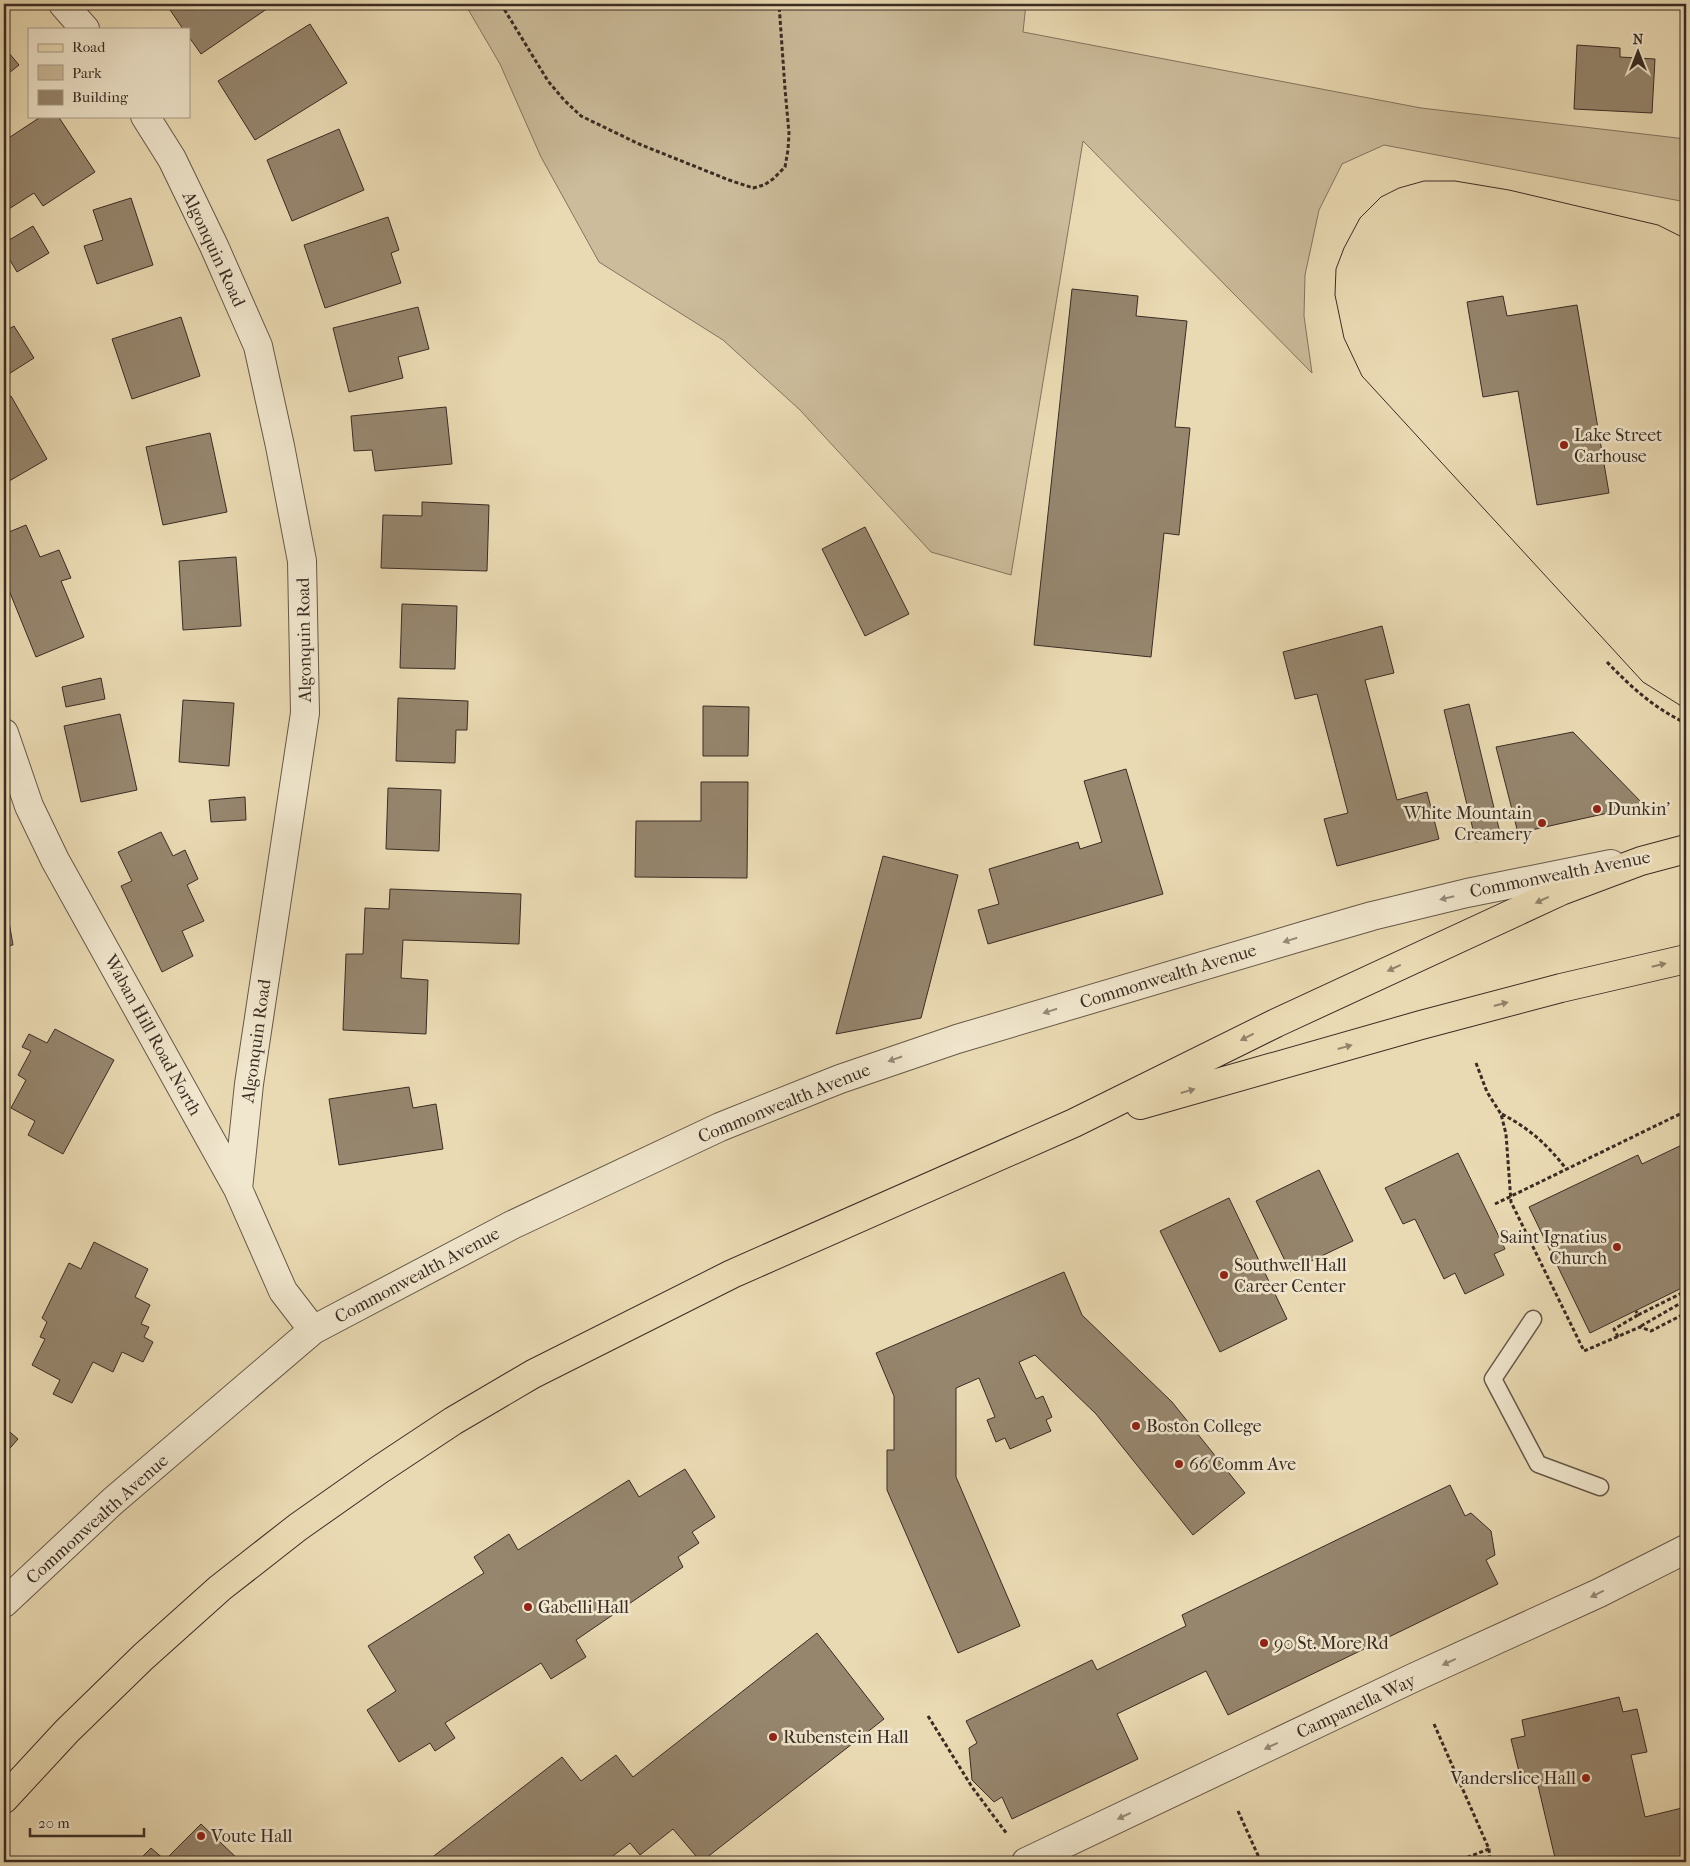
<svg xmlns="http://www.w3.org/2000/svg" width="1690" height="1866" viewBox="0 0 1690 1866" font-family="'IM FELL French Canon',serif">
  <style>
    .green { fill: #ccbc9b; stroke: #837460 }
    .building { fill: #96866e; stroke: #3a2c24 }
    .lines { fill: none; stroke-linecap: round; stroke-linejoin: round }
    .service-casing { stroke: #665848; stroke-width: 19 }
    .minor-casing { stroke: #665848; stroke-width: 30 }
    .primary-casing { stroke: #3a2c24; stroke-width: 30 }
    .path { stroke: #3a2c24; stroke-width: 3; stroke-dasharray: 4 2.5; stroke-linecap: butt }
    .service { stroke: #f1e7ce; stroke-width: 16 }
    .minor { stroke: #f1e7ce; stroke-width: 28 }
    .primary { stroke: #eadab3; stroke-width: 28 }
    .tram { stroke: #3a2c24; stroke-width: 1 }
    .oneway { fill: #968a79 }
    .oneway2 { fill: #92836c }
    .poi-dot { fill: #8f2418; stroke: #f1e7ce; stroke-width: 2 }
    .labels { text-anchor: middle; stroke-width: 5; stroke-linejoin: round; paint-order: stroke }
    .street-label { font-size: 18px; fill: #3a2c24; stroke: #f1e7ce }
    .poi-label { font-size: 18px; fill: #3a2c24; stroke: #f1e7ce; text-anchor: start }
  </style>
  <rect width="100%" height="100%" fill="#eadab3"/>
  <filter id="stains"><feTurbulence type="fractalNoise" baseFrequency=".004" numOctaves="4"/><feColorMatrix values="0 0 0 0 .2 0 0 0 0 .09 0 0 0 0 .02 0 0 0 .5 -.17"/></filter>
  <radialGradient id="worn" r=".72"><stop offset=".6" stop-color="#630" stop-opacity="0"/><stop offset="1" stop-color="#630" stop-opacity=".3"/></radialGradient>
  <!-- green -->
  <path class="green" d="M 465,4 L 1026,4 L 1023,32 L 1421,108 L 1686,139 L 1686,202 L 1384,145 L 1342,164 L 1319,210 L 1305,275 L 1304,316 L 1312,373 L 1083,141 L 1011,575 L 931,552 L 800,410 L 723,340 L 599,262 L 541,157 L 500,64 Z"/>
  <!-- building -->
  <path class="building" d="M 166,4 L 274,4 L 201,54 L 189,37 L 189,29 L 183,29 Z
    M 1630,4 L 1662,4 L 1662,5 Z
    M 310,24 L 347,83 L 255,140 L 218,81 Z
    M 1577,45 L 1620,48 L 1620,57 L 1655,59 L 1652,113 L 1574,109 Z
    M 4,47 L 19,65 L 4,77 Z
    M 42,116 L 58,116 L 95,172 L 43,206 L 34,193 L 4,212 L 4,141 Z
    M 339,129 L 364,190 L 292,221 L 267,160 Z
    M 131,198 L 153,265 L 97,284 L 84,246 L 103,240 L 93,210 Z
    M 388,217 L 399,250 L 391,253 L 401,283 L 325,308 L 304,245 Z
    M 33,226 L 49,253 L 17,272 L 4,250 L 4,243 Z
    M 1072,289 L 1138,296 L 1136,316 L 1187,321 L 1175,427 L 1190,428 L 1179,535 L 1164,533 L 1151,657 L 1034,645 Z
    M 1503,296 L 1507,316 L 1577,305 L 1609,493 L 1537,505 L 1518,391 L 1483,397 L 1467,302 Z
    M 418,307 L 429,349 L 398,357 L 403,378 L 349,392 L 333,328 Z
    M 181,317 L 200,376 L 132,399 L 112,339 Z
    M 14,326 L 34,358 L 4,377 L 4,332 Z
    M 11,396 L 47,459 L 4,484 L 4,400 Z
    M 446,407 L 452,464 L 375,471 L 372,450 L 354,451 L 351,416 Z
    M 210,433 L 227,512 L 163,525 L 146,447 Z
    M 422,502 L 489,505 L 487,571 L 381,568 L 383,515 L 422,516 Z
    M 26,525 L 40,557 L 59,550 L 71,578 L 61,581 L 84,637 L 36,657 L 4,578 L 4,534 Z
    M 865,527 L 909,614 L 865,636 L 822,549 Z
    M 236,557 L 241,626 L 183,630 L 179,561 Z
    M 402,604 L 457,606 L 455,669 L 400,668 Z
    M 1382,626 L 1394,673 L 1365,680 L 1397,800 L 1427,792 L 1439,839 L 1337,866 L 1324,819 L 1348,813 L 1317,694 L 1295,699 L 1283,652 Z
    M 101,678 L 105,699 L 66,707 L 62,687 Z
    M 398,698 L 468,701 L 467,730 L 456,730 L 455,763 L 396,761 Z
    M 183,700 L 234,703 L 229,766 L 179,762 Z
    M 1469,704 L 1501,837 L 1476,842 L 1444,710 Z
    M 703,706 L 749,707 L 748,756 L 703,756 Z
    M 120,714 L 137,790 L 81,802 L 64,726 Z
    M 1573,732 L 1644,805 L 1518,833 L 1496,747 Z
    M 1126,769 L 1163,894 L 988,944 L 978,910 L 999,904 L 989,869 L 1078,842 L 1080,849 L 1102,842 L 1084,781 Z
    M 701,782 L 748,782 L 747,878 L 635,877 L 636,821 L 701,821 Z
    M 388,788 L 441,790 L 439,851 L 386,849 Z
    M 245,797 L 246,820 L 211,822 L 209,800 Z
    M 161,832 L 173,856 L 185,850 L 198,879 L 187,885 L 204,921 L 182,931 L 193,956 L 162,972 L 121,886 L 132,881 L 118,852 Z
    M 883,856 L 958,875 L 921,1018 L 836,1034 Z
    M 390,889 L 521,894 L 519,944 L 403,940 L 401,978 L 428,980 L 426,1034 L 343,1030 L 346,954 L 363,954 L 365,908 L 389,909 Z
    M 4,893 L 13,945 L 4,946 Z
    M 55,1029 L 114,1060 L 63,1154 L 28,1135 L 35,1121 L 11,1108 L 26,1080 L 18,1075 L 31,1051 L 22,1047 L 29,1034 L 47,1043 Z
    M 409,1087 L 413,1108 L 436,1104 L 443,1149 L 339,1165 L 329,1099 Z
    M 1686,1143 L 1686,1286 L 1590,1333 L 1529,1207 L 1638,1155 L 1642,1164 Z
    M 1458,1153 L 1505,1249 L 1494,1254 L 1504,1275 L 1465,1294 L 1455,1273 L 1444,1279 L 1415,1219 L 1403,1224 L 1385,1188 Z
    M 1319,1170 L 1353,1241 L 1290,1271 L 1256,1201 Z
    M 1229,1198 L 1287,1319 L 1220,1352 L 1160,1231 Z
    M 94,1242 L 148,1269 L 135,1297 L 150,1305 L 141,1324 L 149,1327 L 144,1337 L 153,1342 L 143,1362 L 122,1352 L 113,1372 L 93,1362 L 72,1403 L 53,1394 L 60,1380 L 32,1365 L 45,1339 L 40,1337 L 47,1322 L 42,1318 L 69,1263 L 81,1269 Z
    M 1064,1272 L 1082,1315 L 1172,1402 L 1245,1493 L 1193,1535 L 1096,1414 L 1035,1355 L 1019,1362 L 1036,1399 L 1043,1396 L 1052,1417 L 1046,1420 L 1051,1431 L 1010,1449 L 1005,1438 L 996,1442 L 987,1420 L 995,1417 L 979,1378 L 956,1388 L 956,1477 L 1020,1626 L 958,1653 L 887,1490 L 887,1450 L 894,1450 L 894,1396 L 876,1353 Z
    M 4,1427 L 18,1439 L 4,1455 Z
    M 685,1469 L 715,1517 L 692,1532 L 699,1543 L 678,1557 L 683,1567 L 576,1640 L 586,1657 L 551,1679 L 541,1663 L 445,1723 L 455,1738 L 435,1751 L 430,1743 L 399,1762 L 367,1710 L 396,1691 L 368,1646 L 484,1573 L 474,1557 L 509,1534 L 518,1550 L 629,1480 L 639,1497 Z
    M 1450,1485 L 1465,1516 L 1471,1513 L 1491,1531 L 1495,1555 L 1486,1560 L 1498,1584 L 1228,1715 L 1206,1671 L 1117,1714 L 1138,1759 L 1012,1819 L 1002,1797 L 994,1802 L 972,1780 L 969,1748 L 977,1743 L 966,1721 L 1092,1660 L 1097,1670 L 1186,1626 L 1182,1615 Z
    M 817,1633 L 884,1719 L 701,1862 L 673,1829 L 640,1855 L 630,1843 L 605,1862 L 426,1862 L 562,1757 L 581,1781 L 616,1755 L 633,1777 Z
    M 1619,1697 L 1623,1712 L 1637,1709 L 1647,1752 L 1631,1755 L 1645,1817 L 1686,1807 L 1686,1862 L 1556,1862 L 1536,1777 L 1521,1780 L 1511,1739 L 1525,1736 L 1522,1720 Z
    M 201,1824 L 241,1862 L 137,1862 L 151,1848 L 165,1860 Z"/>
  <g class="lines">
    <defs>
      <path id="service" d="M 1533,1319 L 1493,1379 L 1538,1464 L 1600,1487"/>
      <path id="minor" d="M 63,4 L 85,29
        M 145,116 L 172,159 L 214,246 L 258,346 L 280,446 L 302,561 L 305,713 L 249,1084 L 238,1189
        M 4,733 L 29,806 L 55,860 L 238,1189 L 283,1291 L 313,1330
        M 4,1603 L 113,1501 L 313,1330 L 512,1225 L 720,1127 L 840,1079 L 957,1039 L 1310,934 L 1372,916 L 1467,893 L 1611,864
        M 1026,1862 L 1415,1677 L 1599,1593 L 1686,1549"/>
      <path id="primary" d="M 1140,1105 L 1421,1025 L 1561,988 L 1686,959
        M 4,1799 L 67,1731 L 143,1657 L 220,1588 L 298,1527 L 379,1470 L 453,1421 L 533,1374 L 732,1274 L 1074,1123 L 1276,1023 L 1561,891 L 1641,861 L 1686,849"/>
    </defs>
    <!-- service casing -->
    <use href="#service" class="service-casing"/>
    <!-- minor casing -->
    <use href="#minor" class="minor-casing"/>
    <!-- primary casing -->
    <use href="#primary" class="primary-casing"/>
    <!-- path -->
    <path class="path" d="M 501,4 L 548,81 L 564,100 L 581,116 L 639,144 L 729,180 L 753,188 L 764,185 L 773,179 L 785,167 L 788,150 L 789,133 L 785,89 L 779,4
      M 1607,662 C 1631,687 1655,709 1686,723
      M 1476,1063 L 1487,1092 L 1501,1114 L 1506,1134 L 1511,1202 L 1584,1351 L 1640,1327 L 1651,1331 L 1686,1313
      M 1502,1114 C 1530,1129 1548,1145 1567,1170
      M 1495,1204 L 1686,1111
      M 1638,1315 L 1686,1291
      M 1641,1326 L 1686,1300
      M 1618,1337 L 1614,1329 L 1638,1315 L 1636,1311
      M 928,1716 L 972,1787 L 1007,1834
      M 1434,1724 L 1489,1849 L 1490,1862
      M 1238,1811 L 1261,1862
      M 1455,1862 L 1489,1849"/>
    <!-- service -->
    <use href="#service" class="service"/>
    <!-- minor -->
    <use href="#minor" class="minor"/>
    <!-- primary -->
    <use href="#primary" class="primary"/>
    <!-- tram -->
    <path class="tram" d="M 1686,239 L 1658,225 L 1509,190 L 1455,181 L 1424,181 L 1399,188 L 1381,197 L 1360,218 L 1344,248 L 1336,269 L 1335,295 L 1344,338 L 1362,376 L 1643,682 L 1686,709"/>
  </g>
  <!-- one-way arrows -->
  <defs><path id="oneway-solid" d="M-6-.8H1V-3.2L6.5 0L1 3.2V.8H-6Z" transform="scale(1.25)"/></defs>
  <g class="oneway">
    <use href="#oneway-solid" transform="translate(1447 898) rotate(167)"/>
    <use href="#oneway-solid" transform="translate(1290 940) rotate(163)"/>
    <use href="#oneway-solid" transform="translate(1050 1011) rotate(163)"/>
    <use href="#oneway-solid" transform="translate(895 1059) rotate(161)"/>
    <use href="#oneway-solid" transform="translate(1597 1594) rotate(154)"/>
    <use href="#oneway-solid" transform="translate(1449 1662) rotate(155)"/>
    <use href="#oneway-solid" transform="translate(1271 1746) rotate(155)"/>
    <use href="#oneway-solid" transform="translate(1124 1816) rotate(155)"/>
  </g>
  <g class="oneway2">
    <use href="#oneway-solid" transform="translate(1542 900) rotate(155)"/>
    <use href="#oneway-solid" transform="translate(1659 965) rotate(-13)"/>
    <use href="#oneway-solid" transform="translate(1394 968) rotate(155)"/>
    <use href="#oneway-solid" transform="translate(1501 1004) rotate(-15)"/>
    <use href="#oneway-solid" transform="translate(1247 1037) rotate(153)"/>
    <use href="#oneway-solid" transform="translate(1345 1047) rotate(-16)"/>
    <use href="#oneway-solid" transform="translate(1188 1091) rotate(-16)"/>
  </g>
  <!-- markers -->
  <g class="poi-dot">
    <circle cx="1564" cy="445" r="5"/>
    <circle cx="1597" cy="809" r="5"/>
    <circle cx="1542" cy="823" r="5"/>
    <circle cx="1617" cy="1247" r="5"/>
    <circle cx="1224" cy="1275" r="5"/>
    <circle cx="1136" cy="1426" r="5"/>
    <circle cx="1179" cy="1464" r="5"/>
    <circle cx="528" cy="1607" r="5"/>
    <circle cx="1264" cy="1643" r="5"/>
    <circle cx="773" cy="1737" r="5"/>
    <circle cx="1586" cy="1778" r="5"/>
    <circle cx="201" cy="1836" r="5"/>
  </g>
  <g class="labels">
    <!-- street labels -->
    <g class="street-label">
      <text transform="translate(214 249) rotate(65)" y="6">Algonquin Road</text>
      <text transform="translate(304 640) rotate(-91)" y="6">Algonquin Road</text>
      <text transform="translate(1560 874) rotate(-11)" y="6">Commonwealth Avenue</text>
      <text transform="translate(1168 976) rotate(-17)" y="6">Commonwealth Avenue</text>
      <text transform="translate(153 1035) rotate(61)" y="6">Waban Hill Road North</text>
      <text transform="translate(256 1041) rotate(-82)" y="6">Algonquin Road</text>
      <text transform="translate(784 1103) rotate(-22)" y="6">Commonwealth Avenue</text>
      <text transform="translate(417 1275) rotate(-28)" y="6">Commonwealth Avenue</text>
      <text transform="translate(97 1519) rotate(-42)" y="6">Commonwealth Avenue</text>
      <text transform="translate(1356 1706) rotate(-25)" y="6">Campanella Way</text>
    </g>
    <!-- poi labels -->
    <g class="poi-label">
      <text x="1574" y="441">Lake Street<tspan x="1574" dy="21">Carhouse</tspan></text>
      <text x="1607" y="815">Dunkin'</text>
      <text x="1532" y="819" text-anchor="end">White Mountain<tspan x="1532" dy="21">Creamery</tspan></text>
      <text x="1607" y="1243" text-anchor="end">Saint Ignatius<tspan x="1607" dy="21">Church</tspan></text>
      <text x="1234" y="1271">Southwell Hall<tspan x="1234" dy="21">Career Center</tspan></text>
      <text x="1146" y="1432">Boston College</text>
      <text x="1189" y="1470">66 Comm Ave</text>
      <text x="538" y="1613">Gabelli Hall</text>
      <text x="1274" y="1649">90 St. More Rd</text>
      <text x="783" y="1743">Rubenstein Hall</text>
      <text x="1576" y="1784" text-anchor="end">Vanderslice Hall</text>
      <text x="211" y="1842">Voute Hall</text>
    </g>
  </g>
  <!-- margin -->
  <rect width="1690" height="1866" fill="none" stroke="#eadab3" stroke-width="20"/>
  <rect x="5" y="5" width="1680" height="1856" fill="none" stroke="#3a2c24" stroke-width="2.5"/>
  <rect x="10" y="10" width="1670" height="1846" fill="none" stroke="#3a2c24"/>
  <!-- legend -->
  <rect x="28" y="28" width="162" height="90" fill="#f1e7ce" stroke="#a89c8a"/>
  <rect x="38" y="44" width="25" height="8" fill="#eadab3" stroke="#a89c8a"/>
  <text x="72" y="52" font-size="15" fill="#3a2c24">Road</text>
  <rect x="38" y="65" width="25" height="15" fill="#ccbc9b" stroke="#a89c8a"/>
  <text x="72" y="78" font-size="15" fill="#3a2c24">Park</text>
  <rect x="38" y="90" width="25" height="15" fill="#96866e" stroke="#a89c8a"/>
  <text x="72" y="102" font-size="15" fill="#3a2c24">Building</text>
  <!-- north arrow -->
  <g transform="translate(1638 52)" stroke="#f1e7ce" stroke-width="4" paint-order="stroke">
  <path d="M0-4L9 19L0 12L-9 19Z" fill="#3a2c24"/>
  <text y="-8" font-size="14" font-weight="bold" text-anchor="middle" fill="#3a2c24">N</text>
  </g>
  <!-- scale -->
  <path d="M30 1828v8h114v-8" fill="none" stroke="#3a2c24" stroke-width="2.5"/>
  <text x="38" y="1828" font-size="15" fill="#3a2c24" stroke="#f1e7ce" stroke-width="4" paint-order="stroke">20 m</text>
  <rect width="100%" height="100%" filter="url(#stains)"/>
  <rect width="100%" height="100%" fill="url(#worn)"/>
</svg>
